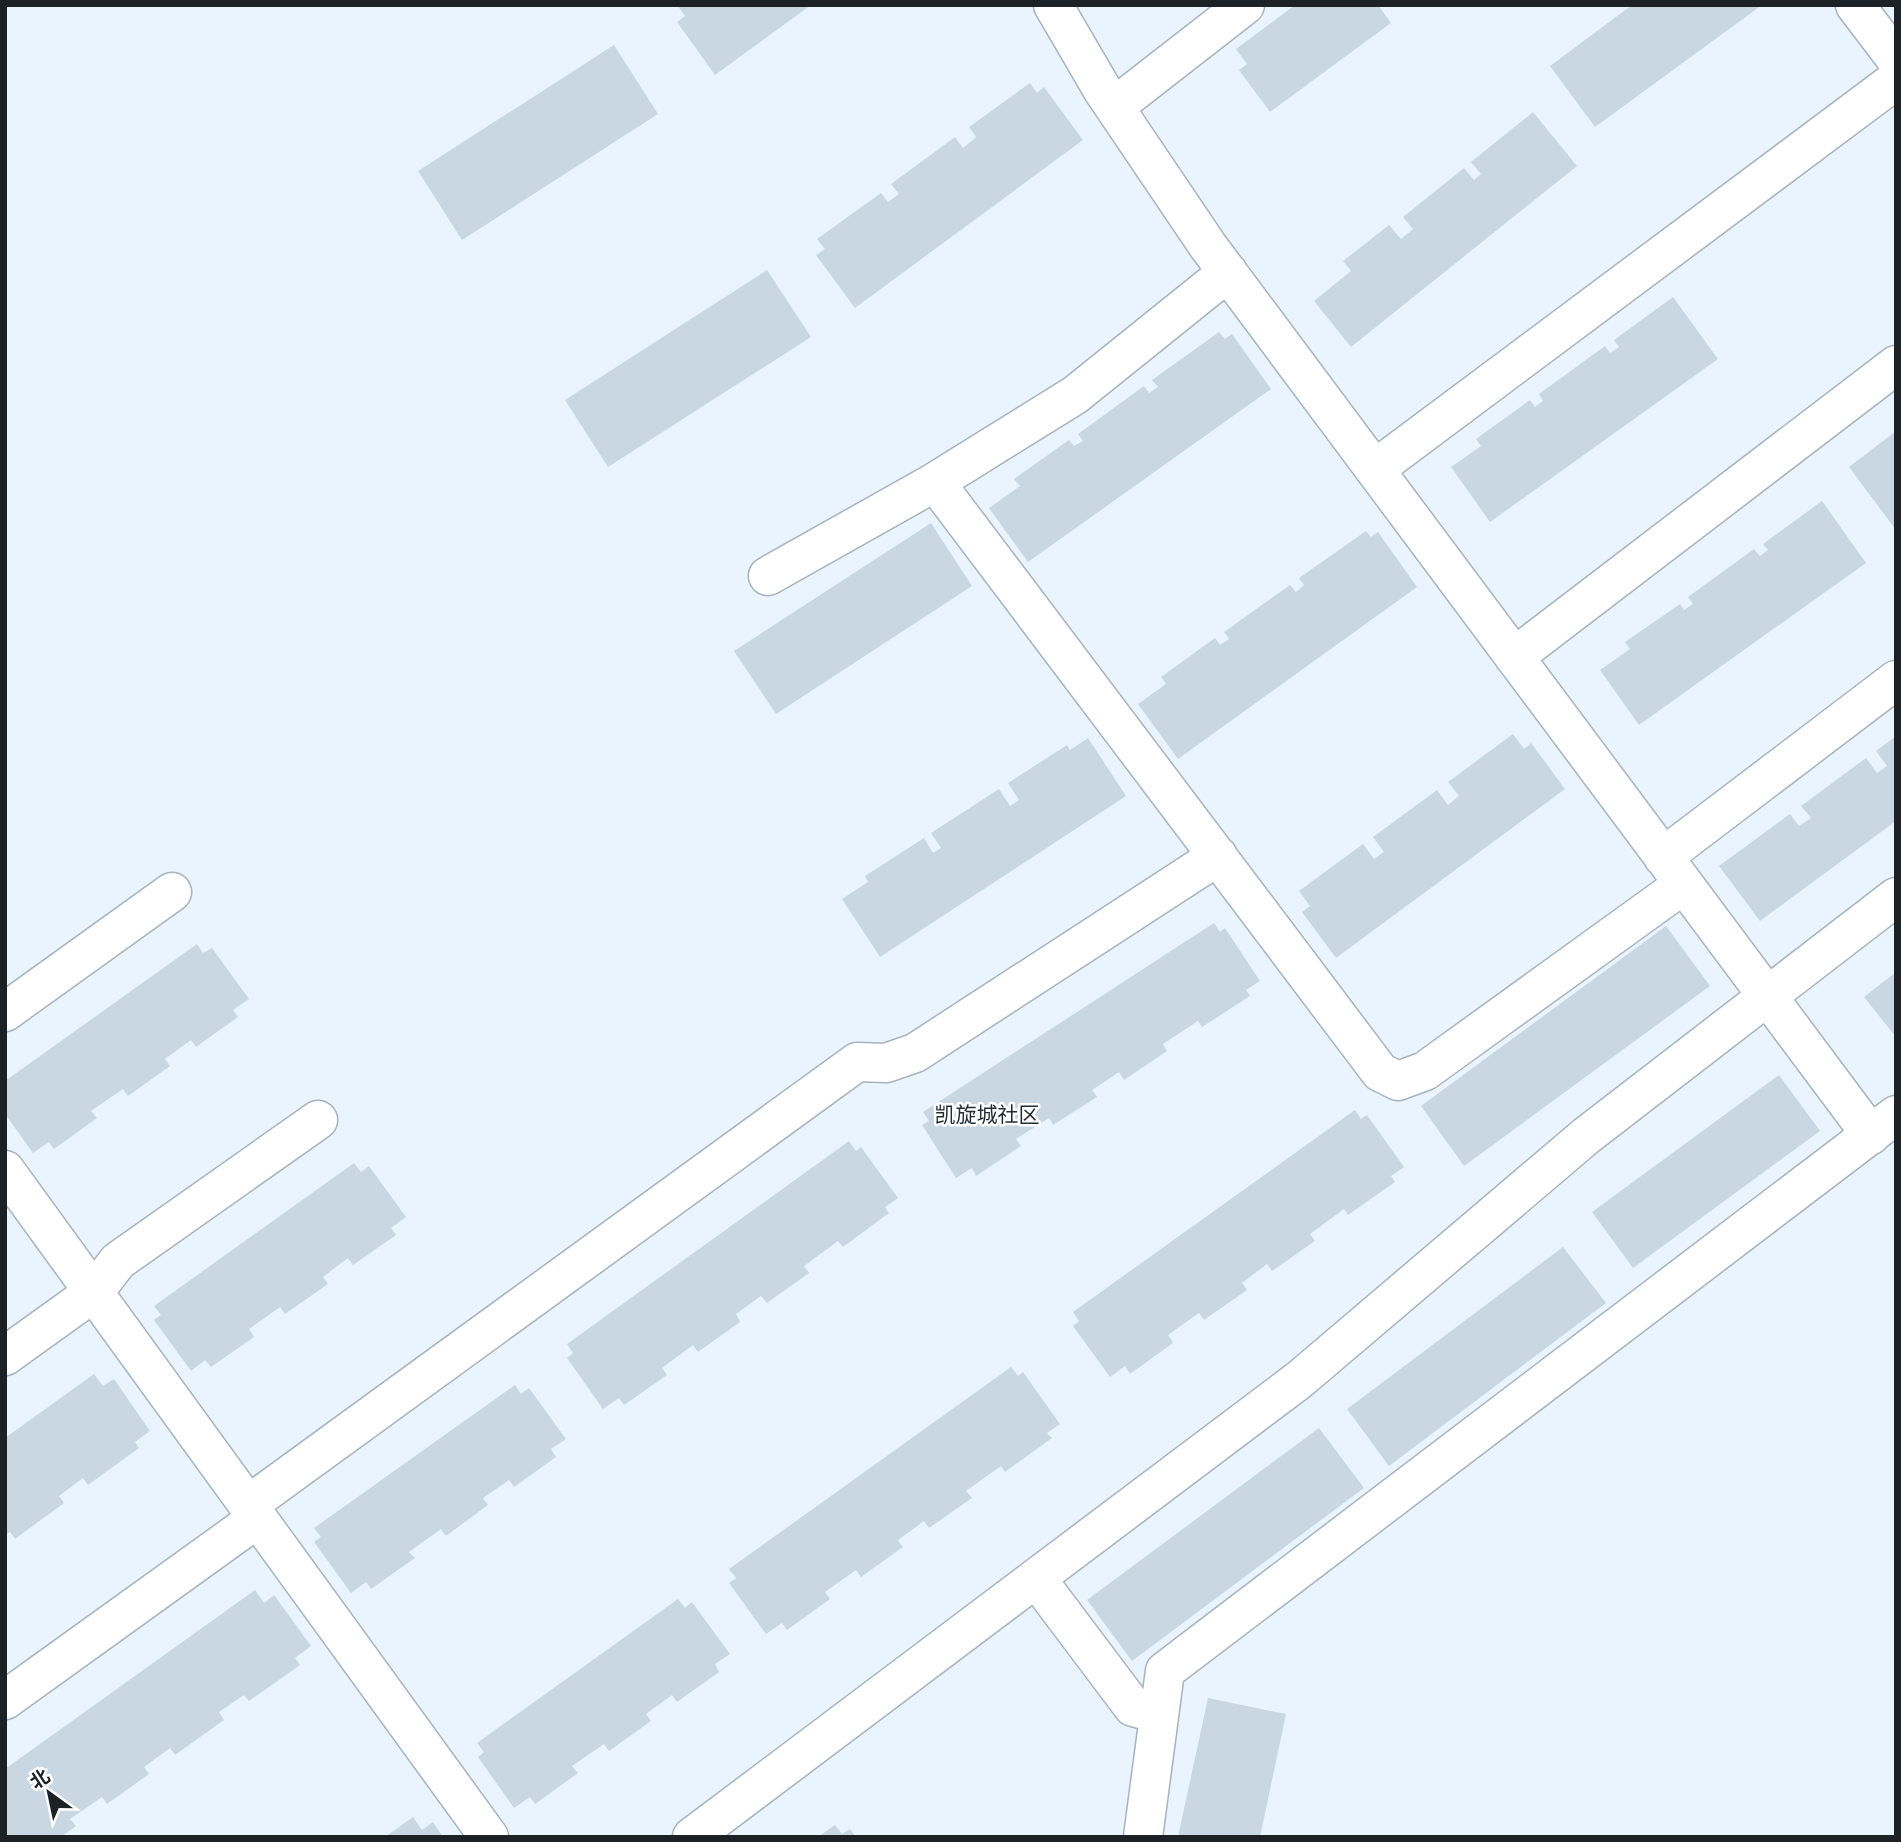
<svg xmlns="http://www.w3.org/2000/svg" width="1901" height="1842" viewBox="0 0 1901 1842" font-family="Montserrat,'Noto Sans SC',sans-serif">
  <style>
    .building { fill: #c9d7e3 }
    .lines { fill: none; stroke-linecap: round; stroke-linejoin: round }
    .minor-casing { stroke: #a6b3bf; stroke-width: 41 }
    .minor { stroke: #fff; stroke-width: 38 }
    .labels { text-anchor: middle; stroke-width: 5; stroke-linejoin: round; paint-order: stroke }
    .neighbourhood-label { font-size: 21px; fill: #232d36; stroke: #fff }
  </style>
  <rect width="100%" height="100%" fill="#e9f4fe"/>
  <!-- building -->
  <path class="building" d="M 677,5 L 811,5 L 715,75 L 677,22 L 685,16 Z
    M 1295,5 L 1378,5 L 1391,23 L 1270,112 L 1239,70 L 1247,64 L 1236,49 Z
    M 1632,5 L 1762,5 L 1595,127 L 1550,66 Z
    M 614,45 L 658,114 L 462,240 L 418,171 Z
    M 1030,83 L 1037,93 L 1044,87 L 1083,140 L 855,308 L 816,255 L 825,249 L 817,239 L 881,193 L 888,202 L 899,194 L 891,184 L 955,137 L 963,148 L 976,137 L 969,127 Z
    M 1533,112 L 1577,166 L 1351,347 L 1314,301 L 1351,271 L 1343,261 L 1389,225 L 1401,239 L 1413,229 L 1403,217 L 1464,168 L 1474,180 L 1481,174 L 1471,162 Z
    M 767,270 L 811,337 L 608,467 L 565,400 Z
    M 1673,297 L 1718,359 L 1490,522 L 1451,467 L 1481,446 L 1476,439 L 1530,400 L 1535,407 L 1543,401 L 1539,394 L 1605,346 L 1610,353 L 1619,347 L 1614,340 Z
    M 1219,332 L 1225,339 L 1232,334 L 1271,389 L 1028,562 L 989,508 L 1020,486 L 1014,479 L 1069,440 L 1074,446 L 1083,441 L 1078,434 L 1144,386 L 1149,393 L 1158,387 L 1152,380 Z
    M 1896,431 L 1896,530 L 1849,467 Z
    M 1822,501 L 1866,563 L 1639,725 L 1600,670 L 1630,649 L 1625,642 L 1680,604 L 1684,610 L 1693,604 L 1688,597 L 1754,549 L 1760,556 L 1768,550 L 1763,544 Z
    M 931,523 L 972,586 L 776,714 L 734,651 Z
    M 1366,531 L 1371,537 L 1378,532 L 1417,587 L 1178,759 L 1138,704 L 1166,684 L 1161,677 L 1215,638 L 1220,645 L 1229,639 L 1224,632 L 1290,585 L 1296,592 L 1304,585 L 1299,578 Z
    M 1513,734 L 1524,749 L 1531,743 L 1565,789 L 1336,958 L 1302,912 L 1310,906 L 1299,891 L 1363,844 L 1374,859 L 1384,852 L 1373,837 L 1437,790 L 1448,805 L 1459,796 L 1448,782 Z
    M 1896,736 L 1896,821 L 1760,921 L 1719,866 L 1790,814 L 1799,826 L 1811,818 L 1801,806 L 1866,758 L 1877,773 L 1887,766 L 1876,751 Z
    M 1088,738 L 1126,796 L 880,957 L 842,899 L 868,882 L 865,876 L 924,838 L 933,853 L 941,848 L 931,833 L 999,789 L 1010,806 L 1019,800 L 1008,783 L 1067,745 L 1070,750 Z
    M 1214,923 L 1220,932 L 1225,928 L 1260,981 L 1246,990 L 1250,996 L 1202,1027 L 1198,1021 L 1163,1044 L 1167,1051 L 1124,1080 L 1119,1072 L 1092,1090 L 1097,1097 L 1053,1125 L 1049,1118 L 1016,1139 L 1021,1146 L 976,1176 L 972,1168 L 956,1178 L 922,1125 L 929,1121 L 923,1112 Z
    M 1666,926 L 1710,986 L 1464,1166 L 1421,1106 Z
    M 197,944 L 203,953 L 212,948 L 249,999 L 233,1010 L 238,1017 L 196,1047 L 191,1040 L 165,1059 L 170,1066 L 128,1096 L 123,1089 L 91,1111 L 97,1118 L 54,1149 L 49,1142 L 33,1153 L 5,1114 L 5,1081 Z
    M 1896,972 L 1896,1037 L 1864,997 Z
    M 1779,1075 L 1820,1131 L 1633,1268 L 1592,1212 Z
    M 1355,1110 L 1361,1119 L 1367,1115 L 1404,1167 L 1391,1176 L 1395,1182 L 1348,1215 L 1344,1209 L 1310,1234 L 1315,1241 L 1272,1271 L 1267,1264 L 1242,1283 L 1247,1290 L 1204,1320 L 1199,1313 L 1168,1335 L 1173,1343 L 1130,1374 L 1125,1366 L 1110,1377 L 1073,1326 L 1079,1321 L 1073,1312 Z
    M 849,1141 L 856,1151 L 861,1147 L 898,1198 L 885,1207 L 889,1213 L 843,1247 L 838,1241 L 804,1266 L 809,1273 L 767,1303 L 761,1296 L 736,1314 L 740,1322 L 698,1352 L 693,1345 L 662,1368 L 667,1375 L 624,1405 L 619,1398 L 603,1409 L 567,1358 L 573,1353 L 567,1344 Z
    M 354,1163 L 361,1172 L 369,1166 L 406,1217 L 391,1228 L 396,1235 L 353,1265 L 348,1258 L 323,1277 L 328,1284 L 285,1314 L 280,1307 L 249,1329 L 254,1337 L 211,1367 L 205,1360 L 191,1371 L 154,1320 L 161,1315 L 154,1306 Z
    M 1563,1247 L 1606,1303 L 1389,1466 L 1347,1409 Z
    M 1011,1367 L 1018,1376 L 1023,1372 L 1060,1424 L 1047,1433 L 1052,1438 L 1005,1472 L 1001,1466 L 966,1491 L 972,1498 L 929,1528 L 924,1521 L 898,1540 L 903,1547 L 861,1577 L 856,1570 L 825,1592 L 830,1599 L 787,1630 L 782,1623 L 766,1634 L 729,1583 L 736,1578 L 729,1569 Z
    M 94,1374 L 103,1386 L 114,1379 L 150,1431 L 135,1442 L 139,1448 L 88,1485 L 83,1478 L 59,1496 L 64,1503 L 15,1539 L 10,1532 L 5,1535 L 5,1438 Z
    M 515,1385 L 521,1394 L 529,1388 L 566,1439 L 551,1449 L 556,1457 L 514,1487 L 509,1480 L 483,1498 L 488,1505 L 446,1536 L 441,1529 L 409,1552 L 415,1558 L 371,1589 L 366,1582 L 351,1593 L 314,1542 L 321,1537 L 314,1528 Z
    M 1319,1428 L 1364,1488 L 1132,1661 L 1087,1600 Z
    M 255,1590 L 264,1603 L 274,1595 L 311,1646 L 295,1658 L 300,1665 L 249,1701 L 244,1695 L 219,1712 L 224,1720 L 175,1755 L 170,1748 L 144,1767 L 149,1774 L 107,1804 L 102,1797 L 70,1819 L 76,1826 L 61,1837 L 5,1837 L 5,1769 Z
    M 678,1599 L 685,1608 L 692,1602 L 730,1654 L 715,1664 L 719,1672 L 677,1702 L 672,1695 L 646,1714 L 651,1721 L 609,1751 L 604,1744 L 572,1766 L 578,1773 L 535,1804 L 530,1797 L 514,1808 L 478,1757 L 484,1752 L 477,1743 Z
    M 1208,1698 L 1286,1714 L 1260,1837 L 1178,1837 Z
    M 413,1817 L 422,1830 L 433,1822 L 443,1837 L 385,1837 Z
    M 835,1825 L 842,1834 L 850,1829 L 856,1837 L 818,1837 Z"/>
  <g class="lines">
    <defs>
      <path id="minor" d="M 1053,5 L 1102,89 L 1208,246 L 1871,1135
        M 1855,5 L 1896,59
        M 1114,107 L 1245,5
        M 1375,469 L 1896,80
        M 935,482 L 1380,1072 L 1398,1081 L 1425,1071 L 1684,884
        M 768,576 L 935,482 L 1075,395 L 1228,272
        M 1514,657 L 1896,365
        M 1663,857 L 1896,680
        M 5,1012 L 172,892
        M 5,1170 L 489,1837
        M 5,1356 L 94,1292 L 118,1261 L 318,1120
        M 248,1505 L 857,1062 L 886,1063 L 915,1053 L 1218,856
        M 1036,1578 L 1133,1707 L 1159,1714
        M 5,1700 L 258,1518
        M 692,1837 L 1299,1380 L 1586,1136 L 1896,897
        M 1143,1837 L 1165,1671 L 1896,1115"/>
    </defs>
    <!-- minor casing -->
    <use href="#minor" class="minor-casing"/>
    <!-- minor -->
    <use href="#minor" class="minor"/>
  </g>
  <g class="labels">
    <!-- neighbourhood labels -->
    <g class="neighbourhood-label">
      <text x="987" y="1122">凯旋城社区</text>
    </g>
  </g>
  <!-- border -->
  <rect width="1901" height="1842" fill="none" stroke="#1c2126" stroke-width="14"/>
  <!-- north arrow -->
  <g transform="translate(49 1793) rotate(327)" stroke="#ffffff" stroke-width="5" paint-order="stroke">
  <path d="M0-5L12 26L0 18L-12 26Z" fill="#1c2126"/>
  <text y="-10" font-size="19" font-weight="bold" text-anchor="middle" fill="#1c2126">北</text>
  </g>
</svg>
